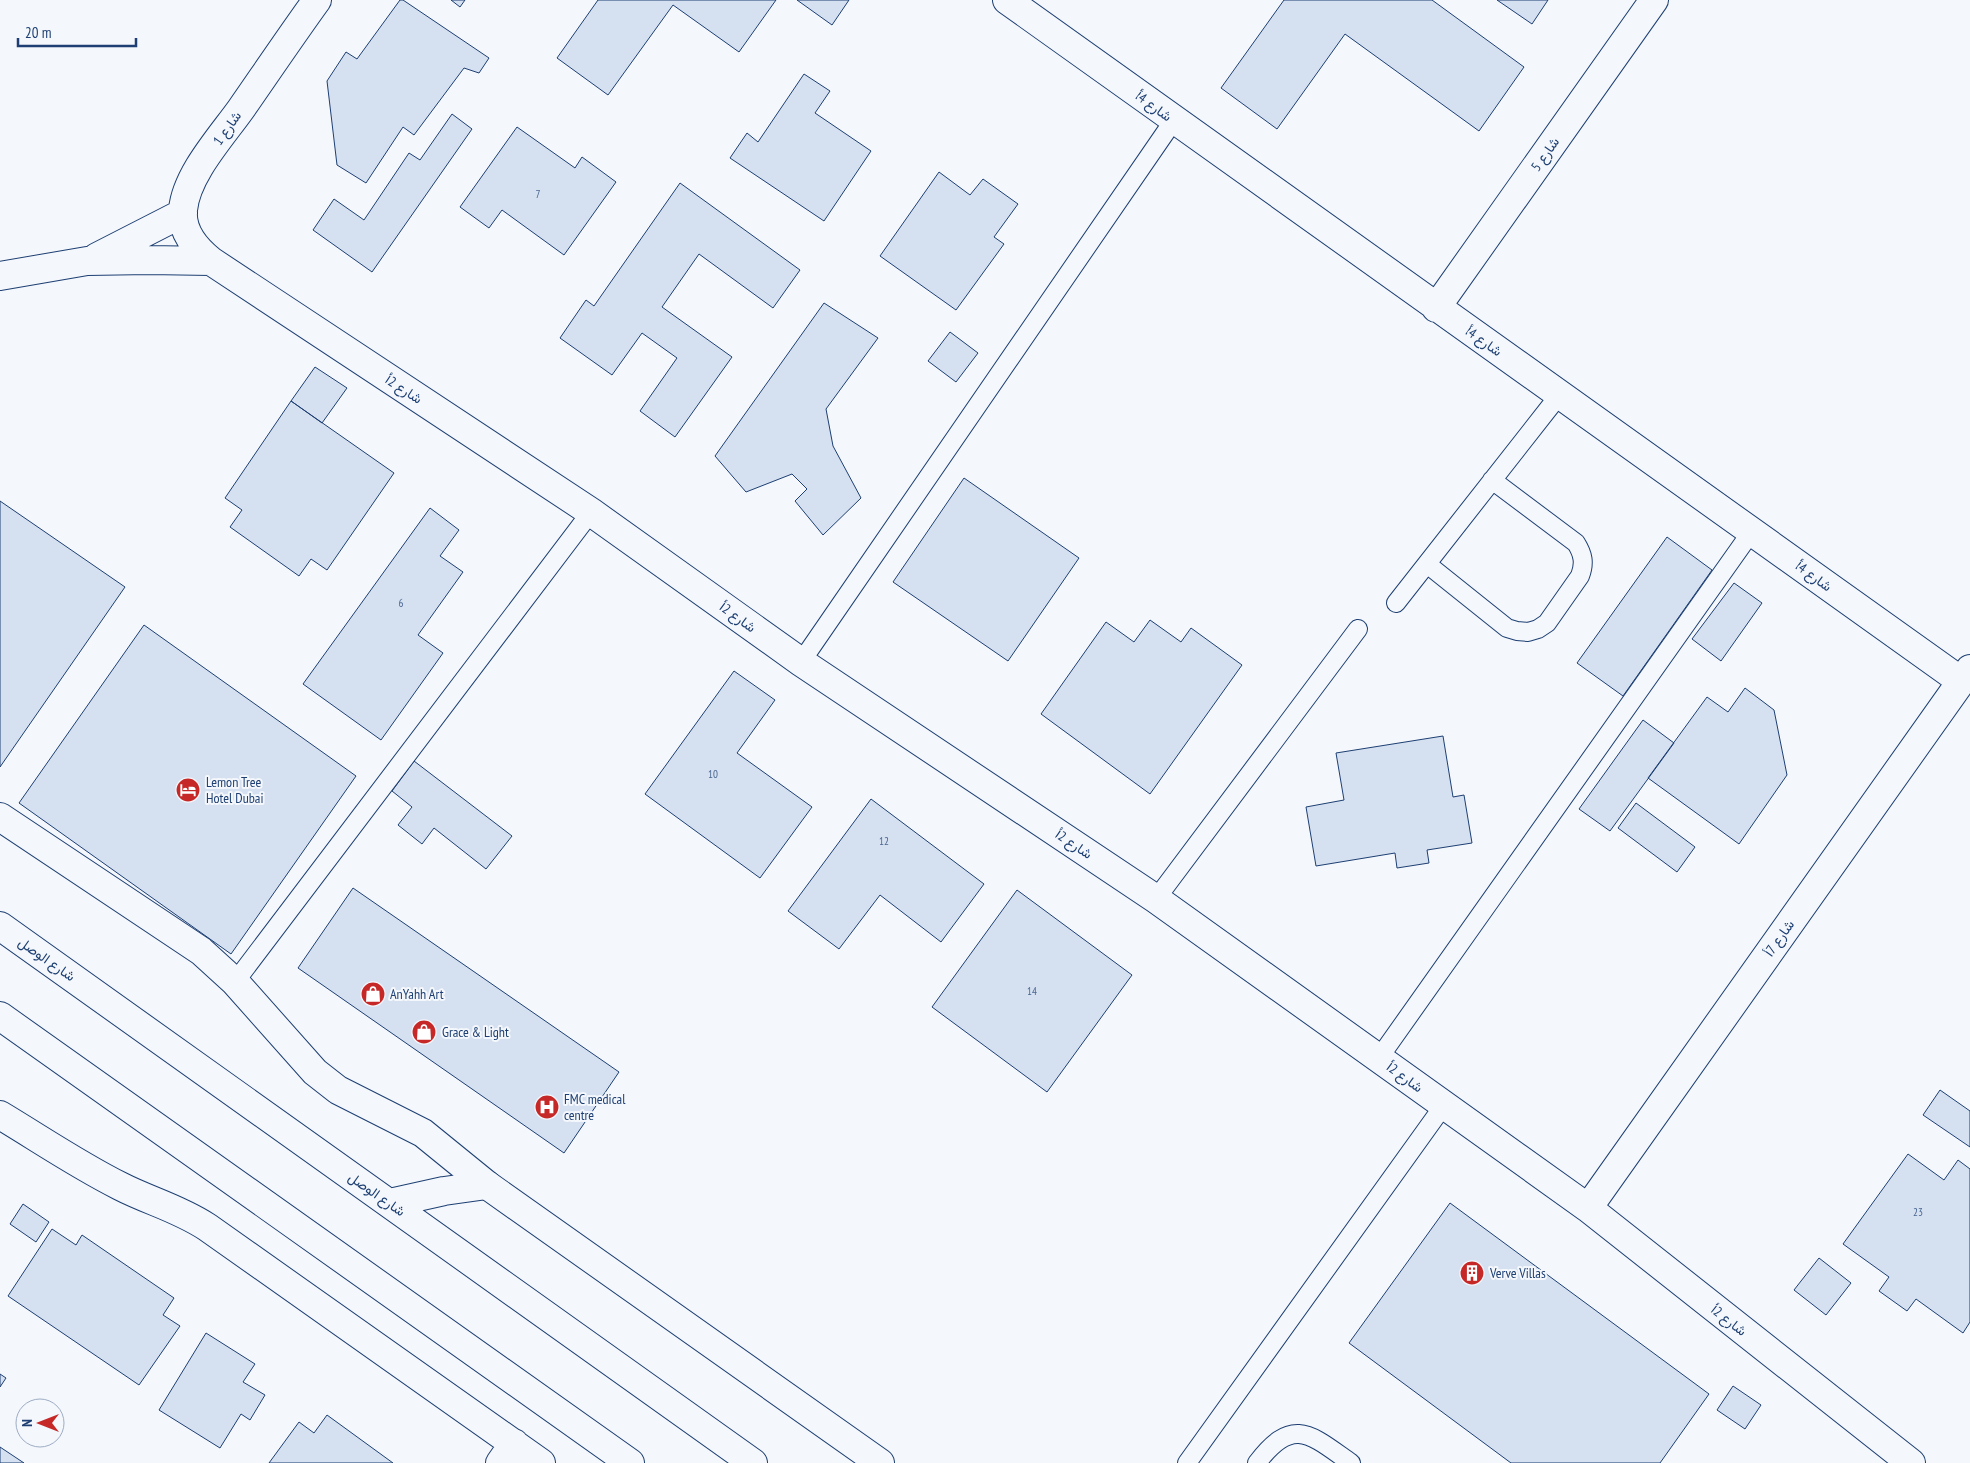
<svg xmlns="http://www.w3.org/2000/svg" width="1970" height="1463" viewBox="0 0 1970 1463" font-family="'PT Sans Narrow',Vazirmatn,sans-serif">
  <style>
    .building { fill: #d5e0f0; stroke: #1d3f73 }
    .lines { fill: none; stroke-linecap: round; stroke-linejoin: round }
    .lane-casing { stroke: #1d3f73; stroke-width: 20 }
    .street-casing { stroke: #1d3f73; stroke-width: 30 }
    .primary-casing { stroke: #1d3f73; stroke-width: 30 }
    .lane { stroke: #f4f7fb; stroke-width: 18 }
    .street { stroke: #f4f7fb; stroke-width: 28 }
    .primary { stroke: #f4f7fb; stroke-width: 28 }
    .labels { text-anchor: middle; stroke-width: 4; stroke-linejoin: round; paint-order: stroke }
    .number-label { font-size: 11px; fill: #4b6792 }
    .street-label { font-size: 14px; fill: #1d3f73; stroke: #f4f7fb }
    .poi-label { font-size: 14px; fill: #1d3f73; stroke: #f4f7fb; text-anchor: start }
  </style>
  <rect width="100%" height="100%" fill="#f4f7fb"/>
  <!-- building -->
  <path class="building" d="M 400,0 L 403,0 L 489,58 L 479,73 L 464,68 L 414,135 L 403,127 L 366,183 L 337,165 L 327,81 L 346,52 L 357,59 Z
    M 451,0 L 465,0 L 460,7 Z
    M 598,0 L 776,0 L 739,52 L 673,5 L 608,95 L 557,58 Z
    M 797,0 L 849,0 L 832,25 Z
    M 1284,0 L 1432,0 L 1524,67 L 1479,131 L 1345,34 L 1277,129 L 1221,88 Z
    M 1497,0 L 1548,0 L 1532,24 Z
    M 804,74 L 830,91 L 815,113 L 871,151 L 824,221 L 730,158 L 747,133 L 758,142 Z
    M 452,114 L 472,129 L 372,272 L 313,230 L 334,199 L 364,220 L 409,153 L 420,160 Z
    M 517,127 L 575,168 L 582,157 L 616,182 L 564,255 L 502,210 L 489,228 L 460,207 Z
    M 939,172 L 970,195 L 983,179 L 1018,204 L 994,237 L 1004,244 L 956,310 L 880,256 Z
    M 680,183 L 800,270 L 773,308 L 699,254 L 662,307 L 732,357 L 675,437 L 640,411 L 677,358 L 642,333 L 612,375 L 560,338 L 586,300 L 594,306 Z
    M 824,303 L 878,338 L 826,409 L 833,446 L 861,498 L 823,535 L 795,501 L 807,489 L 792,474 L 746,492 L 715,456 Z
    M 950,332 L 978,353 L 956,382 L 928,361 Z
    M 315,367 L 347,388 L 322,423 L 291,401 Z
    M 291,401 L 394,473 L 327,570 L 311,559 L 299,576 L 230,527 L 242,510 L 225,498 Z
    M 964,478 L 1079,558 L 1008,661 L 893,582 Z
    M 0,501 L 125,587 L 0,767 Z
    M 430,508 L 459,530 L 440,556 L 463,572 L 418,635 L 443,653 L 381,740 L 303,684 Z
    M 1667,537 L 1712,570 L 1623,696 L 1577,663 Z
    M 1734,583 L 1762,603 L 1721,661 L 1692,639 Z
    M 1150,620 L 1181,642 L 1191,628 L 1242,665 L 1150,794 L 1041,714 L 1106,622 L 1134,642 Z
    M 144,625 L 356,776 L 231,954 L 19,803 Z
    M 734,671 L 775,700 L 737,753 L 812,807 L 760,878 L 645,794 Z
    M 1745,688 L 1774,710 L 1787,775 L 1739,844 L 1648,778 L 1707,697 L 1728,712 Z
    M 1643,720 L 1674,743 L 1610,831 L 1579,809 Z
    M 1443,736 L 1453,797 L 1464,795 L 1472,843 L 1427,850 L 1429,863 L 1397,868 L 1395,853 L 1316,866 L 1306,807 L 1344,800 L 1336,753 Z
    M 414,761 L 512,836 L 486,869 L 434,828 L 422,844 L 398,825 L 412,807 L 392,791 Z
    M 871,799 L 984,884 L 941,942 L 880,895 L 839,949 L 788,911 Z
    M 1636,803 L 1695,847 L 1677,872 L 1618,828 Z
    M 353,888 L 619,1072 L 564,1153 L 298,968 Z
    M 1017,890 L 1132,975 L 1047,1092 L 932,1007 Z
    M 1940,1090 L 1970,1111 L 1970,1147 L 1923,1115 Z
    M 1908,1154 L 1944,1180 L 1958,1160 L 1970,1169 L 1970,1322 L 1963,1333 L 1916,1299 L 1907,1311 L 1879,1291 L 1889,1277 L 1843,1244 Z
    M 1450,1203 L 1709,1394 L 1660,1463 L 1511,1463 L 1349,1343 Z
    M 23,1204 L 49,1222 L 36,1242 L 10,1224 Z
    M 52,1229 L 76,1245 L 82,1235 L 174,1298 L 163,1315 L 180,1326 L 139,1385 L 8,1296 Z
    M 1819,1258 L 1851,1283 L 1826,1315 L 1794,1290 Z
    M 206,1333 L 255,1364 L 243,1382 L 265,1395 L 250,1420 L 241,1414 L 220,1448 L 159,1410 Z
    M 0,1374 L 6,1378 L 0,1387 Z
    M 1733,1386 L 1761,1405 L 1745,1429 L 1717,1410 Z
    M 327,1415 L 393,1463 L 269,1463 L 299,1422 L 314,1433 Z
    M 0,1447 L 24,1463 L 0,1463 Z"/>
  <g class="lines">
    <defs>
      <path id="lane" d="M 1427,564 L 1507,628 L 1517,631 L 1528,632 L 1538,629 L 1547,623 L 1580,576 C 1585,563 1583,554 1576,543 L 1492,480
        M 1396,603 L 1560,394
        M 801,662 L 1174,120
        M 1156,899 L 1358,629
        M 235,982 L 591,512
        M 1379,1058 L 1752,531
        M 1187,1463 L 1444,1105
        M 1257,1463 C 1293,1415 1311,1435 1351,1463"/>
      <path id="street" d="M 317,0 C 291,36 266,73 241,109 C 221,137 186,175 183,210 C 181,231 196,249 211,261 L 591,512 L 801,662 L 1156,899 L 1588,1208 L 1911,1463
        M 1007,0 L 1961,681
        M 97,257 L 183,213
        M 0,276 L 87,261 L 149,260 L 211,261
        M 1436,308 L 1654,0
        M 0,817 L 201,951 L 235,982 L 315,1072 L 338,1090 L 423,1133 L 487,1185 L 880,1463
        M 0,1115 C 40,1139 78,1165 120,1186 C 149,1201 178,1208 207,1227 L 541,1463
        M 1588,1208 L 1970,669
        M 500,1463 L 514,1443"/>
      <path id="primary" d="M 0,926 L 753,1463
        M 0,1016 L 630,1463
        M 390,1203 L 444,1191 L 487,1185"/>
    </defs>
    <!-- lane casing -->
    <use href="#lane" class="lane-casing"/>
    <!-- street casing -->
    <use href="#street" class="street-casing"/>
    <!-- primary casing -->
    <use href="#primary" class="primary-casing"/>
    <!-- lane -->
    <use href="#lane" class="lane"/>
    <!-- street -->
    <use href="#street" class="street"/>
    <!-- primary -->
    <use href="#primary" class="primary"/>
  </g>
  <!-- icons -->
  <defs>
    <symbol id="hotel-disc" viewBox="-11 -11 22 22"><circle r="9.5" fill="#c62828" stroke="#f4f7fb"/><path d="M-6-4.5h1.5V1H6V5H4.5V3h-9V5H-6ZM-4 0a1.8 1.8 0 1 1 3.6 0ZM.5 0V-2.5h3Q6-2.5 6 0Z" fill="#fff"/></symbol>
    <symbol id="shop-disc" viewBox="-11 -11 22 22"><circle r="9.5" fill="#c62828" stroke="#f4f7fb"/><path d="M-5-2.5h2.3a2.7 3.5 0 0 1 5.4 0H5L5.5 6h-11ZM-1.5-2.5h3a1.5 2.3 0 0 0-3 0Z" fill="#fff"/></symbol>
    <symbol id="hospital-disc" viewBox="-11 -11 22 22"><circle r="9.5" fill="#c62828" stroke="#f4f7fb"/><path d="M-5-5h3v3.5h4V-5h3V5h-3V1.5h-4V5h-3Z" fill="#fff"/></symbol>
    <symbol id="building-disc" viewBox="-11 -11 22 22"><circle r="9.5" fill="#c62828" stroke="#f4f7fb"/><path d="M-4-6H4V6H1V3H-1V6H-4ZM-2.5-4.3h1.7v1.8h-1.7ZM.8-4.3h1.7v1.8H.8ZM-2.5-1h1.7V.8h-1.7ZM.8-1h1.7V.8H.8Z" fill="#fff"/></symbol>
  </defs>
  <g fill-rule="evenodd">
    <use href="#hotel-disc" x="174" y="776" width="28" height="28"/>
    <use href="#shop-disc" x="359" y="980" width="28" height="28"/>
    <use href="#shop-disc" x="410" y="1018" width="28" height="28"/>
    <use href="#hospital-disc" x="533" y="1093" width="28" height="28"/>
    <use href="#building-disc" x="1458" y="1259" width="28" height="28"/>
  </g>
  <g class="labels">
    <!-- number labels -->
    <g class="number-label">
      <text x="538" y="198">7</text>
      <text x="401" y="607">6</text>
      <text x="713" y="778">10</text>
      <text x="884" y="845">12</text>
      <text x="1032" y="995">14</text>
      <text x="1918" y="1216">23</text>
    </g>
    <!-- street labels -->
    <g class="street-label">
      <text transform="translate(1154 106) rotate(36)" y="5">شارع 4أ</text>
      <text transform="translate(227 128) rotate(-55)" y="5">شارع 1</text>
      <text transform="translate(1545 154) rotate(-55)" y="5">شارع 5</text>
      <text transform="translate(1484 341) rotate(35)" y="5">شارع 4أ</text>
      <text transform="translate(404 389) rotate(33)" y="5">شارع 2أ</text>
      <text transform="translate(1814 576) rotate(36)" y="5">شارع 4أ</text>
      <text transform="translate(738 617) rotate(36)" y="5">شارع 2أ</text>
      <text transform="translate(1074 844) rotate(34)" y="5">شارع 2أ</text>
      <text transform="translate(1779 938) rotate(-55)" y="5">شارع 7أ</text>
      <text transform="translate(47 959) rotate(35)" y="5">شارع الوصل</text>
      <text transform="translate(1405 1077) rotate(36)" y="5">شارع 2أ</text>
      <text transform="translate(377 1194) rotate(35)" y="5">شارع الوصل</text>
      <text transform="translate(1729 1320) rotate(38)" y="5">شارع 2أ</text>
    </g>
    <!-- poi labels -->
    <g class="poi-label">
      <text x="206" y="787">Lemon Tree<tspan x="206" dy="16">Hotel Dubai</tspan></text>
      <text x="390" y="999">AnYahh Art</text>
      <text x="442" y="1037">Grace &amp; Light</text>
      <text x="564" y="1104">FMC medical<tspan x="564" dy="16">centre</tspan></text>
      <text x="1490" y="1278">Verve Villas</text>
    </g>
  </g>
  <!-- north arrow -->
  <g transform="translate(40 1423) rotate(270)"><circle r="24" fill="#f4f7fb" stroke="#9eadc5"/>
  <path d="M0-4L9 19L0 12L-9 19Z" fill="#c62828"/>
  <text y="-8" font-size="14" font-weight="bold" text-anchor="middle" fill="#1d3f73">N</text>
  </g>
  <!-- scale -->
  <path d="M18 38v8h118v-8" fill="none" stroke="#1d3f73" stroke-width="2.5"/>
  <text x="25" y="38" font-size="15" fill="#1d3f73" stroke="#f4f7fb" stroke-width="4" paint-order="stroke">20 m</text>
</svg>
